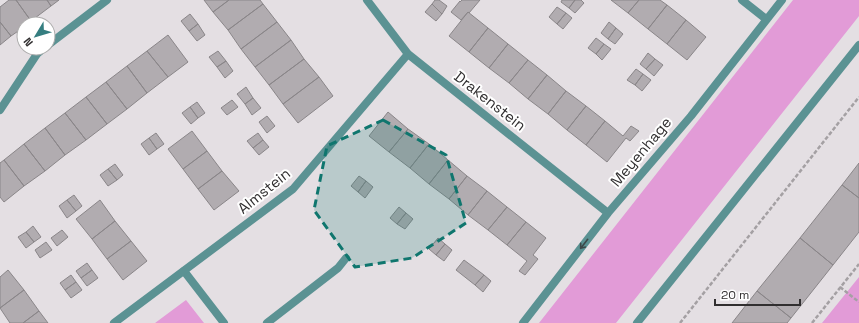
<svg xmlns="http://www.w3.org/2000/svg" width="859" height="323" viewBox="0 0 859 323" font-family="'Space Grotesk',sans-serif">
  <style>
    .green { fill: #e29bd7 }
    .building { fill: #b1acb0; stroke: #8a8689 }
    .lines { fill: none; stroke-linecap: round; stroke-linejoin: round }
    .path { stroke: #a4a0a3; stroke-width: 2.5; stroke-dasharray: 4 2; stroke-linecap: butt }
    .lane { stroke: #5b9293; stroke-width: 8 }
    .street { stroke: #5b9293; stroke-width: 8 }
    .oneway { stroke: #3c4849 }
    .marked { fill: #0f766e; fill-opacity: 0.2; stroke: #0f766e; stroke-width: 3; stroke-dasharray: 8 5; stroke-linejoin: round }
    .labels { text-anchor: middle; stroke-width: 4; stroke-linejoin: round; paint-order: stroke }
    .street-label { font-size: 15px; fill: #312f30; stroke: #fff }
  </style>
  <rect width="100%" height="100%" fill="#e4dfe3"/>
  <!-- green -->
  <path class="green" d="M 793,0 L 859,0 L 859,16 L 616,323 L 539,323 Z
    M 859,277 L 859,323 L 822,323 Z
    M 186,300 L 204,323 L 155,323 Z"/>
  <!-- building -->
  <path class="building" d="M 9,0 L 16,0 L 31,21 L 27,24 L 24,24 L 24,27 L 11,36 L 0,22 L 0,7 Z
    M 16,0 L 47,0 L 51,6 L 31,21 Z
    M 47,0 L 59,0 L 51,6 Z
    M 204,0 L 229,0 L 213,12 Z
    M 229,0 L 260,0 L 263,4 L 228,30 L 213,12 Z
    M 435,0 L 439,0 L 447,6 L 442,14 L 432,4 Z
    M 462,0 L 480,0 L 469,13 L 468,12 L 461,20 L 451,12 L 460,1 L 460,2 Z
    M 562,0 L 575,0 L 569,8 L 561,2 Z
    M 575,0 L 581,0 L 584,3 L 575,13 L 569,8 Z
    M 611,0 L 639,0 L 628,13 Z
    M 639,0 L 660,0 L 667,5 L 648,29 L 628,13 Z
    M 263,4 L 277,22 L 241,49 L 228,30 Z
    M 432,4 L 442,14 L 436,21 L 425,12 Z
    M 667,5 L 686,20 L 667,44 L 648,29 Z
    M 557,7 L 566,13 L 557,24 L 549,17 Z
    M 468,12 L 488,28 L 469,52 L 449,36 Z
    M 566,13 L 572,18 L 563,29 L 557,24 Z
    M 190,14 L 198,24 L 189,31 L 181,21 Z
    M 686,20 L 706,37 L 687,60 L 667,44 Z
    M 0,22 L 11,36 L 0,45 Z
    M 277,22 L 291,40 L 255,67 L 241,49 Z
    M 609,22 L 616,28 L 608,39 L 601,33 Z
    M 198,24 L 205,35 L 197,41 L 189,31 Z
    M 488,28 L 508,44 L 489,68 L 469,52 Z
    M 616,28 L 623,34 L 615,44 L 608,39 Z
    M 168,35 L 188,62 L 168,77 L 147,51 Z
    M 596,38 L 604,44 L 596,54 L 588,48 Z
    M 291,40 L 304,59 L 269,85 L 255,67 Z
    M 508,44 L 528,60 L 509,83 L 489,68 Z
    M 604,44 L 611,49 L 602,60 L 596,54 Z
    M 147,51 L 168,77 L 147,93 L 127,66 Z
    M 218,51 L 226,61 L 217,67 L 209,57 Z
    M 648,53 L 655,59 L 646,69 L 640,64 Z
    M 304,59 L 319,77 L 283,104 L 269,85 Z
    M 655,59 L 663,65 L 654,76 L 646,69 Z
    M 528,60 L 547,75 L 528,99 L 509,83 Z
    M 226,61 L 233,71 L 225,78 L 217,67 Z
    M 127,66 L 147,93 L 127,109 L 106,82 Z
    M 636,69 L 643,74 L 635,85 L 627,80 Z
    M 643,74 L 651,80 L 642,91 L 635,85 Z
    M 547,75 L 566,91 L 548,114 L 528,99 Z
    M 319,77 L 333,96 L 298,123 L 283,104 Z
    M 106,82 L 127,109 L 107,124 L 86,97 Z
    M 246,87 L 253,98 L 245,104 L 237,94 Z
    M 566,91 L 586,106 L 567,130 L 548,114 Z
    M 86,97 L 107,124 L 86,140 L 65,113 Z
    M 253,98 L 261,108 L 252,115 L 245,104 Z
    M 232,100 L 238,107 L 227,115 L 221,108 Z
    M 197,102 L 205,113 L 198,118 L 190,107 Z
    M 586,106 L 605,121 L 586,145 L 567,130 Z
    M 190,107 L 198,118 L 191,124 L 182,113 Z
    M 388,112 L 408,129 L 389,152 L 369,136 Z
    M 65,113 L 86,140 L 65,155 L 45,128 Z
    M 267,116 L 275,126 L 267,133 L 259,122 Z
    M 605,121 L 623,136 L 631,126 L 639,131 L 630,141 L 626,138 L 607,162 L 586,145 Z
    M 45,128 L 65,155 L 45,171 L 24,144 Z
    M 408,129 L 429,144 L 410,168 L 389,152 Z
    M 192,131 L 207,151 L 183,169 L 168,149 Z
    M 156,133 L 164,144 L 157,149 L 149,138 Z
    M 258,133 L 263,140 L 253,148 L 247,141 Z
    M 149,138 L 157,149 L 149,155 L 141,144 Z
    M 263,140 L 269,147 L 259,155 L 253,148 Z
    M 24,144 L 45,171 L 24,186 L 4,160 Z
    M 429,144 L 448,160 L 429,184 L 410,168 Z
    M 207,151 L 222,171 L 198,189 L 183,169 Z
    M 4,160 L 24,186 L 4,202 L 0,197 L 0,163 Z
    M 448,160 L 467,176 L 449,199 L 429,184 Z
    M 859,163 L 859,198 L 842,185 Z
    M 115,164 L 123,175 L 117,180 L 108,169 Z
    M 108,169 L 117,180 L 108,186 L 100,175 Z
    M 222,171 L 239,191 L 214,210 L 198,189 Z
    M 359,176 L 366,181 L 358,192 L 351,186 Z
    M 467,176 L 487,191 L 468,215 L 449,199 Z
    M 366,181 L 373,187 L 365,198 L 358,192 Z
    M 842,185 L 859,198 L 859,232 L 833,265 L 800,238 Z
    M 487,191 L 507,207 L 488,230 L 468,215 Z
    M 74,195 L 82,206 L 76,211 L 67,200 Z
    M 67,200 L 76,211 L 67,218 L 59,206 Z
    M 100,200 L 115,221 L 92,239 L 76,219 Z
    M 399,207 L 406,213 L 397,224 L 390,218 Z
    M 507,207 L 526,222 L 507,245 L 488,230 Z
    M 406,213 L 413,219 L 405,229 L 397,224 Z
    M 115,221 L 131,241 L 107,259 L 92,239 Z
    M 526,222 L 546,238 L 533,255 L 538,259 L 525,275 L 519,271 L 527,261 L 507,245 Z
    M 33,226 L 41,237 L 34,242 L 26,232 Z
    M 62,230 L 68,237 L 57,246 L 51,238 Z
    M 26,232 L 34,242 L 26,248 L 18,237 Z
    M 438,238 L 445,244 L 436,255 L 429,249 Z
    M 800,238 L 833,265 L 791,318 L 757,291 Z
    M 131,241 L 147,261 L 123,280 L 107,259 Z
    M 46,242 L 52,250 L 40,258 L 35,250 Z
    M 445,244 L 452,250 L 444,261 L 436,255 Z
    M 464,260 L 484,275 L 475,285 L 456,270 Z
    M 87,263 L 92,270 L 81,278 L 76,271 Z
    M 8,270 L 24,290 L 0,308 L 0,277 Z
    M 92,270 L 98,278 L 87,286 L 81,278 Z
    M 71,275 L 76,282 L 65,290 L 60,283 Z
    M 484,275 L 491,281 L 483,292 L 475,285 Z
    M 76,282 L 82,290 L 71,298 L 65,290 Z
    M 24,290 L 39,311 L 23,323 L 10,323 L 0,308 Z
    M 757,291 L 791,318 L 787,323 L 732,323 Z
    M 39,311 L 48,323 L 23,323 Z"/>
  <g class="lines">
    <!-- path -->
    <path class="path" d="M 840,287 L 859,302
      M 680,323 L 859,97
      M 812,323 L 859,264"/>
    <!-- lane -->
    <path class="lane" d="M 184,271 L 224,323
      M 267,323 L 338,268 L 346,258"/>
    <!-- street -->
    <path class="street" d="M 367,0 L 408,54 L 608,213
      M 742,0 L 766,19
      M 48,45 L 107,0
      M 0,110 L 37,54 L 44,48
      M 114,323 L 293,189 L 408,54
      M 523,323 L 608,213 L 691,116 L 782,0
      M 637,323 L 859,45"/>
  </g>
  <!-- one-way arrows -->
  <defs><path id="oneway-shaft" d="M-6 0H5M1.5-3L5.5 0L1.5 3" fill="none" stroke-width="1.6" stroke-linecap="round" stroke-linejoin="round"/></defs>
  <use class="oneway" href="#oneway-shaft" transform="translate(584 244) rotate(128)"/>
  <!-- marked area -->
  <path class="marked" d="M 383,120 L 446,155 L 466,223 L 412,258 L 355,267 L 314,210 L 327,146 Z"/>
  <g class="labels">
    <!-- street labels -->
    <g class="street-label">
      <text transform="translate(490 101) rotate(38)" y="5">Drakenstein</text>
      <text transform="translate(641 152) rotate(-50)" y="5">Meyenhage</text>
      <text transform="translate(264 191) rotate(-39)" y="5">Almstein</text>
    </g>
  </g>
  <!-- north arrow -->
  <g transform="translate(36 36) rotate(232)"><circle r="19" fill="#ffffff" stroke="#adacac"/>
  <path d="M0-3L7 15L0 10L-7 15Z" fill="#357e80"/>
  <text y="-6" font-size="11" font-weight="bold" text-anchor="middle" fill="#312f30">N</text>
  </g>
  <!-- scale -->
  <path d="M715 299v6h85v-6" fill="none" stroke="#312f30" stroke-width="2"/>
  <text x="721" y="299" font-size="12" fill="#312f30" stroke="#ffffff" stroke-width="3" paint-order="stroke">20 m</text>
</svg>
